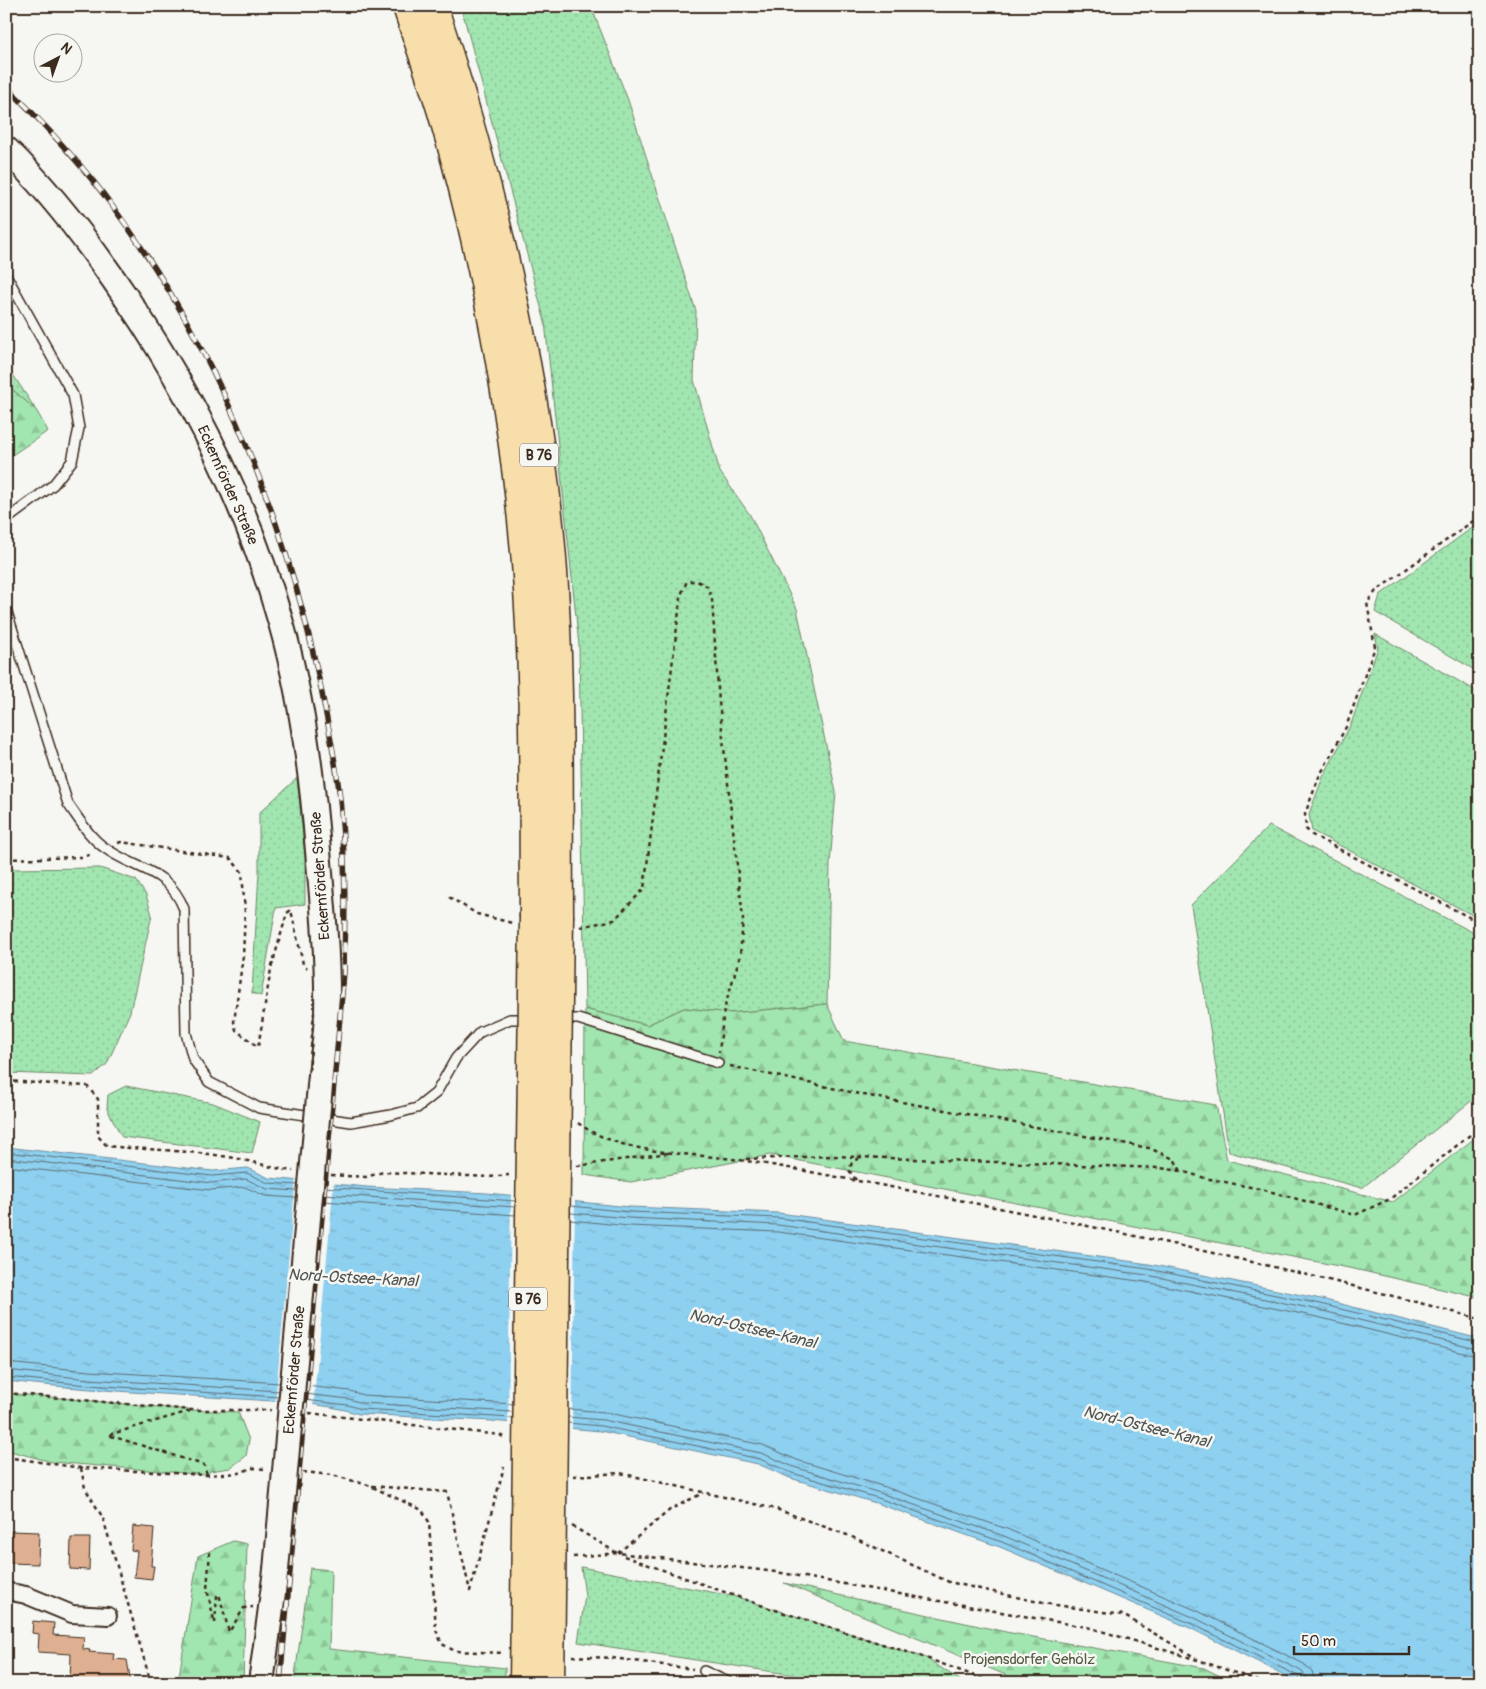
<svg xmlns="http://www.w3.org/2000/svg" width="1486" height="1689" viewBox="0 0 1486 1689" font-family="Pangolin,sans-serif">
  <style>
    .grass { fill: url(#grass-dots); stroke: #6e8867 }
    .forest { fill: url(#forest-firs); stroke: #6e8867 }
    .water { fill: url(#water-ripples); stroke: #6d8e9c }
    .pier { fill: #f6f6f2 }
    .lines { fill: none; stroke-linecap: round; stroke-linejoin: round }
    .shore { stroke: #5c6c72; stroke-width: 1 }
    .building { fill: #deaf90; stroke: #3b2a1e }
    .lane-casing { stroke: #3b2a1e; stroke-width: 12 }
    .street-casing { stroke: #3b2a1e; stroke-width: 20 }
    .secondary-casing { stroke: #3b2a1e; stroke-width: 28 }
    .highway-casing { stroke: #3b2a1e; stroke-width: 31 }
    .path { stroke: #3b2a1e; stroke-width: 2.5; stroke-dasharray: 4 4; stroke-linecap: butt }
    .lane { stroke: #f6f6f2; stroke-width: 9 }
    .street { stroke: #f6f6f2; stroke-width: 16 }
    .secondary { stroke: #f6f6f2; stroke-width: 24 }
    .highway { stroke: #f8deab; stroke-width: 28 }
    .rail-casing { stroke: #3b2a1e; stroke-width: 5.5 }
    .rail { stroke: #f6f6f2; stroke-width: 4; stroke-dasharray: 11; stroke-linecap: butt }
    .secondary-bridge-casing { stroke: #3b2a1e; stroke-width: 28; stroke-linecap: butt }
    .highway-bridge-casing { stroke: #3b2a1e; stroke-width: 31; stroke-linecap: butt }
    .path-bridge { stroke: #3b2a1e; stroke-width: 2.5; stroke-dasharray: 4 4; stroke-linecap: butt }
    .secondary-bridge { stroke: #f6f6f2; stroke-width: 24 }
    .highway-bridge { stroke: #f8deab; stroke-width: 28 }
    .labels { text-anchor: middle; stroke-width: 5; stroke-linejoin: round; paint-order: stroke }
    .shield { fill: #f6f6f2; stroke: #73675e; stroke-width: 1 }
    .shield-label { font-size: 14px; font-weight: bold; fill: #3b2a1e }
    .street-label { font-size: 15px; fill: #3b2a1e; stroke: #f6f6f2 }
    .park-label { font-size: 15px; fill: #545942; stroke: #f6f6f2 }
    .water-label { font-size: 16px; font-style: italic; fill: #505452; stroke: #f6f6f2 }
  </style>
  <defs>
    <pattern id="grass-dots" width="8" height="8" patternUnits="userSpaceOnUse" patternTransform="scale(1.25)"><rect width="8" height="8" fill="#a1e5b0"/><path d="M2 2h.1M6 6h.1" fill="none" stroke="#8cc597" stroke-width="1.8" stroke-linecap="round"/></pattern>
    <pattern id="forest-firs" width="22" height="20" patternUnits="userSpaceOnUse" patternTransform="scale(1.25)"><rect width="22" height="20" fill="#a1e5b0"/><path d="M5 1l3.5 6h-7zM16 11l3.5 6h-7z" fill="#8cc597"/></pattern>
    <pattern id="water-ripples" width="26" height="14" patternUnits="userSpaceOnUse" patternTransform="scale(1.25)"><rect width="26" height="14" fill="#8ed0f0"/><path d="M2 4q2-2 4 0t4 0M15 11q2-2 4 0t4 0" fill="none" stroke="#7bb3cd"/></pattern>
  </defs>
  <rect width="100%" height="100%" fill="#f6f6f2"/>
  <filter id="ink" filterUnits="userSpaceOnUse"><feTurbulence type="fractalNoise" baseFrequency=".02" numOctaves="2"/><feDisplacementMap in="SourceGraphic" scale="10" xChannelSelector="R" yChannelSelector="G"/><feConvolveMatrix kernelMatrix="1 2 1 2 8 2 1 2 1" color-interpolation-filters="sRGB"/></filter>
  <g filter="url(#ink)">
    <!-- grass -->
    <path class="grass" d="M 461,6 L 591,6 L 628,100 L 696,311 L 694,380 L 720,472 L 750,515 L 797,609 L 836,792 L 830,864 L 827,1004 L 731,1013 L 684,1008 L 647,1025 L 585,1009 L 579,645 L 545,322 Z
      M 6,364 L 36,410 L 6,384 Z
      M 1480,522 L 1480,673 L 1375,612 L 1380,595 Z
      M 1375,634 L 1480,693 L 1480,919 L 1312,831 L 1309,814 L 1323,777 L 1351,724 L 1378,648 Z
      M 297,778 L 305,856 L 305,904 L 276,908 L 261,996 L 252,993 L 259,872 L 259,813 Z
      M 1269,826 L 1480,936 L 1480,1094 L 1362,1188 L 1229,1152 L 1191,905 Z
      M 100,868 L 136,880 L 146,895 L 152,915 L 130,1012 L 107,1064 L 93,1076 L 6,1073 L 6,869 Z
      M 126,1086 L 213,1103 L 260,1122 L 252,1153 L 122,1137 L 107,1109 L 108,1095 Z
      M 581,1567 L 737,1597 L 926,1658 L 964,1683 L 846,1683 L 578,1642 L 585,1596 Z"/>
    <!-- forest -->
    <path class="forest" d="M 6,384 L 36,410 L 48,431 L 6,459 Z
      M 827,1004 L 844,1041 L 1216,1105 L 1227,1160 L 1393,1202 L 1480,1134 L 1480,1298 L 1354,1269 L 770,1155 L 631,1182 L 584,1175 L 585,1009 L 647,1025 L 684,1008 L 731,1013 Z
      M 6,1393 L 191,1410 L 238,1412 L 249,1440 L 246,1456 L 230,1468 L 210,1471 L 207,1475 L 52,1462 L 6,1450 Z
      M 233,1541 L 247,1544 L 243,1683 L 178,1683 L 198,1556 Z
      M 310,1568 L 331,1570 L 329,1649 L 505,1668 L 505,1683 L 294,1683 Z
      M 784,1583 L 1006,1632 L 1204,1668 L 1234,1683 L 1025,1683 Z"/>
    <!-- water -->
    <path class="water" d="M 6,1147 L 213,1171 L 248,1168 L 269,1178 L 367,1187 L 487,1193 L 630,1207 L 779,1213 L 1149,1264 L 1321,1299 L 1480,1339 L 1480,1683 L 1300,1683 L 1190,1628 L 1000,1547 L 876,1503 L 790,1478 L 758,1464 L 600,1431 L 491,1421 L 359,1414 C 323,1402 280,1402 242,1399 C 163,1394 85,1390 6,1381 Z"/>
    <!-- pier -->
    <path class="pier" d="M 296,1177 L 334,1181 L 313,1409 L 275,1404 Z
      M 511,1193 L 575,1199 L 572,1431 L 508,1425 Z"/>
    <g class="lines">
      <!-- shore -->
      <path class="shore" d="M 6,1152 L 212,1176 L 247,1173 L 268,1183 L 298,1185
        M 6,1158 L 212,1183 L 246,1179 L 267,1189 L 297,1191
        M 6,1166 L 211,1190 L 245,1187 L 265,1196 L 297,1198
        M 324,1187 L 515,1201
        M 323,1194 L 515,1207
        M 323,1201 L 515,1215
        M 571,1206 L 630,1212 L 779,1218 L 1148,1269 L 1320,1304 L 1480,1343
        M 571,1213 L 629,1218 L 778,1225 L 1147,1275 L 1319,1310 L 1480,1350
        M 570,1220 L 629,1226 L 778,1232 L 1146,1282 L 1317,1317 L 1480,1357
        M 6,1363 L 89,1371 L 280,1383
        M 6,1370 L 88,1379 L 279,1391
        M 6,1377 L 88,1385 L 279,1397
        M 306,1386 L 350,1391 L 363,1395 L 513,1404
        M 305,1394 L 349,1399 L 362,1403 L 513,1412
        M 305,1400 L 348,1405 L 361,1409 L 512,1418
        M 568,1409 L 604,1412 L 763,1445 L 797,1460 L 882,1486 L 1007,1529 L 1198,1611 L 1304,1664 L 1312,1671 L 1315,1683
        M 568,1417 L 603,1420 L 761,1453 L 794,1467 L 880,1493 L 1004,1536 L 1195,1618 L 1301,1671 L 1306,1676 L 1307,1683
        M 568,1423 L 601,1426 L 760,1459 L 792,1473 L 878,1498 L 1002,1542 L 1192,1624 L 1298,1676 L 1301,1683"/>
    </g>
    <!-- building -->
    <path class="building" d="M 133,1526 L 154,1528 L 151,1566 L 154,1566 L 152,1579 L 134,1577 L 137,1551 L 131,1550 Z
      M 11,1531 L 39,1532 L 38,1564 L 10,1563 Z
      M 71,1538 L 90,1538 L 89,1570 L 70,1569 Z
      M 33,1621 L 54,1623 L 53,1635 L 84,1637 L 83,1649 L 90,1650 L 89,1652 L 114,1654 L 113,1659 L 127,1660 L 131,1683 L 70,1681 L 71,1654 L 38,1652 L 39,1634 L 32,1633 Z"/>
    <g class="lines">
      <defs>
        <path id="lane" d="M 6,275 L 73,395 L 79,428 L 72,461 L 53,485 L 6,520
          M 6,609 L 68,804 C 79,819 89,837 105,848 C 137,871 168,868 184,909 L 186,1033 L 193,1059 L 209,1082 L 259,1108 L 351,1122 L 391,1115 L 417,1108 L 436,1093 L 456,1058 L 480,1032 L 510,1019 L 530,1019
          M 560,1019 L 578,1019 L 718,1063
          M 704,1671 L 730,1683"/>
        <path id="street" d="M 6,1591 L 26,1595 L 72,1614 L 108,1616"/>
        <path id="secondary" d="M 6,149 C 51,192 90,244 125,296 C 193,396 248,507 281,623 C 302,697 312,774 318,851 C 323,905 328,960 327,1014 C 326,1038 322,1062 320,1086
          M 261,1683 L 276,1570"/>
        <path id="highway" d="M 407,6 C 418,41 431,76 442,112 C 482,248 509,389 523,530 C 536,658 533,786 534,915
          M 433,6 C 492,185 537,370 552,558 C 561,677 558,796 559,915"/>
      </defs>
      <!-- lane casing -->
      <use href="#lane" class="lane-casing"/>
      <!-- street casing -->
      <use href="#street" class="street-casing"/>
      <!-- secondary casing -->
      <use href="#secondary" class="secondary-casing"/>
      <!-- highway casing -->
      <use href="#highway" class="highway-casing"/>
      <!-- path -->
      <path class="path" d="M 1480,516 L 1376,591 L 1367,603 L 1375,647 L 1346,727 L 1319,777 L 1305,814 L 1306,829 L 1312,835 L 1480,923
        M 118,843 L 121,842 L 230,858 L 242,872 L 245,913 L 243,956 L 234,1022 L 236,1030 L 258,1047 L 271,969 L 287,913 L 291,910 L 303,964 L 307,968
        M 6,859 L 82,857 L 92,854
        M 449,897 L 477,914 L 512,923
        M 580,927 L 614,920 L 644,889 L 681,595 L 687,581 L 697,581 L 707,586 L 712,600 L 719,702 L 743,919 L 740,956 L 724,1010 L 719,1052
        M 730,1066 L 864,1095 L 1149,1148 L 1174,1159 L 1181,1171
        M 6,1081 L 87,1086 L 98,1099 L 98,1136 L 107,1146 C 146,1150 184,1150 222,1156 C 247,1159 269,1168 293,1171
        M 578,1123 C 623,1156 686,1152 739,1160 C 777,1165 815,1173 853,1180 C 1063,1219 1274,1263 1480,1319
        M 746,1159 L 832,1156 L 1160,1168 L 1181,1171 L 1205,1178 L 1265,1190 L 1355,1215 L 1390,1199 L 1480,1127
        M 577,1166 L 668,1153
        M 331,1175 L 366,1177 L 383,1172 L 489,1177 L 509,1175
        M 856,1180 L 849,1170 L 852,1163 L 860,1158
        M 6,1393 L 191,1410 L 271,1410
        M 190,1411 L 108,1435 L 204,1465 L 207,1475
        M 309,1413 L 500,1435 L 506,1439
        M 6,1457 L 81,1468 L 207,1475 L 239,1473 L 252,1468 L 265,1469
        M 81,1468 L 85,1488 L 103,1518 L 151,1683
        M 303,1472 L 332,1475 L 368,1485 L 422,1510 L 429,1522 L 436,1630 L 442,1644 L 455,1651 L 504,1653
        M 573,1476 L 620,1473 L 776,1509 L 850,1536 L 949,1582 L 1043,1603 L 1123,1615 L 1196,1658
        M 372,1486 L 447,1492 L 470,1591 L 504,1467
        M 572,1526 L 617,1553
        M 210,1552 L 207,1589 L 214,1620
        M 618,1553 L 671,1509 L 703,1493
        M 624,1556 L 769,1608 L 926,1658 L 994,1683
        M 573,1557 L 618,1553 L 776,1572 L 1091,1628 L 1201,1661 L 1264,1683
        M 215,1623 L 217,1596 L 219,1594 L 229,1632 L 244,1608 L 253,1607
        M 572,1656 L 612,1658 L 693,1669"/>
      <!-- lane -->
      <use href="#lane" class="lane"/>
      <!-- street -->
      <use href="#street" class="street"/>
      <!-- secondary -->
      <use href="#secondary" class="secondary"/>
      <!-- highway -->
      <use href="#highway" class="highway"/>
      <defs>
        <path id="rail" d="M 6,86 C 44,124 82,164 113,207 C 221,352 293,537 326,714 C 332,746 339,778 341,811 C 346,865 345,918 344,972 L 280,1683"/>
      </defs>
      <!-- rail casing -->
      <use href="#rail" class="rail-casing"/>
      <!-- rail -->
      <use href="#rail" class="rail"/>
      <defs>
        <path id="secondary-bridge" d="M 276,1570 L 320,1086"/>
        <path id="highway-bridge" d="M 524,1683 L 534,915
          M 550,1683 L 559,915"/>
      </defs>
      <!-- secondary-bridge casing -->
      <use href="#secondary-bridge" class="secondary-bridge-casing"/>
      <!-- highway-bridge casing -->
      <use href="#highway-bridge" class="highway-bridge-casing"/>
      <!-- path-bridge -->
      <path class="path-bridge" d="M 309,1071 L 314,1013"/>
      <!-- secondary-bridge -->
      <use href="#secondary-bridge" class="secondary-bridge"/>
      <!-- highway-bridge -->
      <use href="#highway-bridge" class="highway-bridge"/>
    </g>
  </g>
  <g class="labels">
    <!-- shield labels -->
    <g class="shield">
      <rect x="520" y="443.5" width="38" height="23" rx="4"/>
      <rect x="509" y="1287.5" width="38" height="23" rx="4"/>
    </g>
    <g class="shield-label">
      <text x="539" y="460">B 76</text>
      <text x="528" y="1304">B 76</text>
    </g>
    <!-- street labels -->
    <g class="street-label">
      <text transform="translate(228 485) rotate(66)" y="5">Eckernförder Straße</text>
      <text transform="translate(320 876) rotate(-94)" y="5">Eckernförder Straße</text>
      <text transform="translate(294 1370) rotate(-85)" y="5">Eckernförder Straße</text>
    </g>
    <!-- park labels -->
    <g class="park-label">
      <text x="1029" y="1664">Projensdorfer Gehölz</text>
    </g>
    <!-- water labels -->
    <g class="water-label">
      <text transform="translate(353 1277) rotate(3)" y="6">Nord-Ostsee-Kanal</text>
      <text transform="translate(753 1328) rotate(13)" y="6">Nord-Ostsee-Kanal</text>
      <text transform="translate(1147 1426) rotate(14)" y="6">Nord-Ostsee-Kanal</text>
    </g>
  </g>
  <!-- margin -->
  <rect width="1486" height="1689" fill="none" stroke="#f6f6f2" stroke-width="25"/>
  <rect x="12" y="12" width="1461" height="1664" fill="none" stroke="#3b2a1e" stroke-width="2" filter="url(#ink)"/>
  <!-- north arrow -->
  <g transform="translate(58 58) rotate(41)"><circle r="24" fill="#f6f6f2" stroke="#aba49d"/>
  <path d="M0-4L9 19L0 12L-9 19Z" fill="#3b2a1e"/>
  <text y="-8" font-size="14" font-weight="bold" text-anchor="middle" fill="#3b2a1e">N</text>
  </g>
  <!-- scale -->
  <path d="M1294 1646v8h115v-8" fill="none" stroke="#3b2a1e" stroke-width="2.5"/>
  <text x="1301" y="1646" font-size="15" fill="#3b2a1e" stroke="#f6f6f2" stroke-width="4" paint-order="stroke">50 m</text>
</svg>
